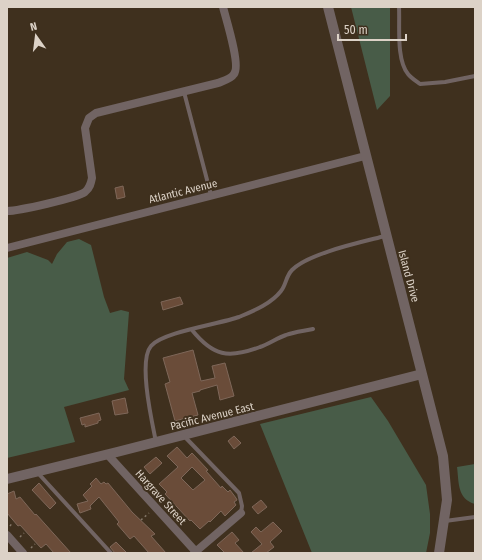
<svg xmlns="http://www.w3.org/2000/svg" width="482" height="560" viewBox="0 0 482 560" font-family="'Fira Sans Condensed',sans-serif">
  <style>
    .green { fill: #485c48 }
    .building { fill: #6a4c39; stroke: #7e6759; fill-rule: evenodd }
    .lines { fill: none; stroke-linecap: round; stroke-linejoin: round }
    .path { stroke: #847768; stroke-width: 1.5; stroke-dasharray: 2 3; stroke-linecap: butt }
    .service { stroke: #716463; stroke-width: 4 }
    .minor { stroke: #716463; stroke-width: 8 }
    .tertiary { stroke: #716463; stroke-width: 10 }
    .labels { text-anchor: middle; stroke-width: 4; stroke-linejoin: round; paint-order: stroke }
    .street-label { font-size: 11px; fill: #dcd2c7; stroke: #3f301e }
  </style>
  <rect width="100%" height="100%" fill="#3f301e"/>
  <!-- green -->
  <path class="green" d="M 351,7 L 390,7 L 390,96 L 377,110 Z
    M 79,239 L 91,245 L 104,297 L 110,313 L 121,310 L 129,312 L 124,379 L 129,390 L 64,407 L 75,442 L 7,458 L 7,258 L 27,252 L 48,260 L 52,264 L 57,254 L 67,242 Z
    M 371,397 L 388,421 L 426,485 L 430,514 L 430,533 L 426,553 L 312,553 L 260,424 Z
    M 475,464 L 475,504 C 457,499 459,482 457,467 Z"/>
  <!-- building -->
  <path class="building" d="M 123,186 L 125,197 L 117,199 L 115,188 Z
    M 180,297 L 183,304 L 163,310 L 161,302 Z
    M 193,350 L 201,381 L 215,378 L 212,366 L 225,363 L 234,396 L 220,400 L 217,385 L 200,390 L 200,391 L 192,393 L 198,415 L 175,421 L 165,384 L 170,382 L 163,358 Z
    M 125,398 L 128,413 L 115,415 L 112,401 Z
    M 99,413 L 101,420 L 98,421 L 98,423 L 85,427 L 85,424 L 82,425 L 80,418 Z
    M 234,436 L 241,443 L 234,449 L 228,441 Z
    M 177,447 L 187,458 L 192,453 L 208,470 L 206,471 L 221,488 L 222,486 L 228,492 L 230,490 L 236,498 L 237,500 L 234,502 L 236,505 L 225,516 L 221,511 L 210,522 L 209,521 L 200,529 L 191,520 L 190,521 L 165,494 L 167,492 L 159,484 L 178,467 L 167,456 ZM 192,467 L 205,480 L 193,490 L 181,478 Z
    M 156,457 L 162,463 L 150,474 L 144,467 Z
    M 96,478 L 101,484 L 104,482 L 106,484 L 108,483 L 132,512 L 155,534 L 151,536 L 166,553 L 149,553 L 134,536 L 130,539 L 117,524 L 119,522 L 99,497 L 90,506 L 91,509 L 80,513 L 77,504 L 88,501 L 83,495 L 92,486 L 90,484 Z
    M 39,483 L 56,503 L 50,509 L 32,490 Z
    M 14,491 L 16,499 L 20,497 L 35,515 L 36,514 L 71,553 L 54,553 L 46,544 L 41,548 L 20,525 L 18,526 L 7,513 L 7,494 Z
    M 261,500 L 267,507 L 258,514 L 252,507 Z
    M 273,522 L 282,531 L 270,542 L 274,547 L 266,553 L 251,553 L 262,544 L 251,532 L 256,527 L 261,532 Z
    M 232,532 L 239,540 L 235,543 L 244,553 L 225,553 L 217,545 Z
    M 116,542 L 127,553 L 115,553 L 110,547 Z"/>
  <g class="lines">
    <!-- path -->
    <path class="path" d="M 141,520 L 149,513
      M 10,526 L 13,522
      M 20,537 L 24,533
      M 31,548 L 35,544"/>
    <!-- service -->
    <path class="service" d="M 399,7 C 400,26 396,59 408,74 C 411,78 416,81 420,84 L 445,82 L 475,76
      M 184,92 L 211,195
      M 192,330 C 213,356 228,359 260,347 C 269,344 277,338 286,335 C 294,332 304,331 313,329
      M 184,436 L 239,493 L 242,506 L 241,513
      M 156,442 C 152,422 138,361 151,346 C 162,332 220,324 239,317 C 253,311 271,304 281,291 C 286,285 286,276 292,270 C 309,253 362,242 385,236
      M 37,472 L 111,553
      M 445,521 L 475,517"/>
    <!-- minor -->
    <path class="minor" d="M 7,211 C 18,211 77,198 85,192 C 90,188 91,183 92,178 L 85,128 L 89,118 L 96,113 L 218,83 C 223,81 231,79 234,74 C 241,66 226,19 223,7
      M 7,248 L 365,156
      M 108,455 L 197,553
      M 7,535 L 23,553
      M 194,553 L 241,513"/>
    <!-- tertiary -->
    <path class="tertiary" d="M 328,7 L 443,456 L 447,500 L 439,553
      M 7,479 L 117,452 L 422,374"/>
  </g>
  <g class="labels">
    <!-- street labels -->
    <g class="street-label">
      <text transform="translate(183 191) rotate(-14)" y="4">Atlantic Avenue</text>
      <text transform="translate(409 276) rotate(75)" y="4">Island Drive</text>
      <text transform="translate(212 416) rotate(-14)" y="4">Pacific Avenue East</text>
      <text transform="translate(161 497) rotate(48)" y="4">Hargrave Street</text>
    </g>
  </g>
  <!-- border -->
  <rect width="482" height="560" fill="none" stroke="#dcd2c7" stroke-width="16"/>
  <!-- north arrow -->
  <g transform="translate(36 36) rotate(346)" stroke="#3f301e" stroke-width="3" paint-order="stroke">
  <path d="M0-3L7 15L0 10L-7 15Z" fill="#dcd2c7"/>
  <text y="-6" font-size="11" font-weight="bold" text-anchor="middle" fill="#dcd2c7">N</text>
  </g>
  <!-- scale -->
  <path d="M338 34v6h68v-6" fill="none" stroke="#dcd2c7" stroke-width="2"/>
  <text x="344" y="34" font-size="12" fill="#dcd2c7" stroke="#3f301e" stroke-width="3" paint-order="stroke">50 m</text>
</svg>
